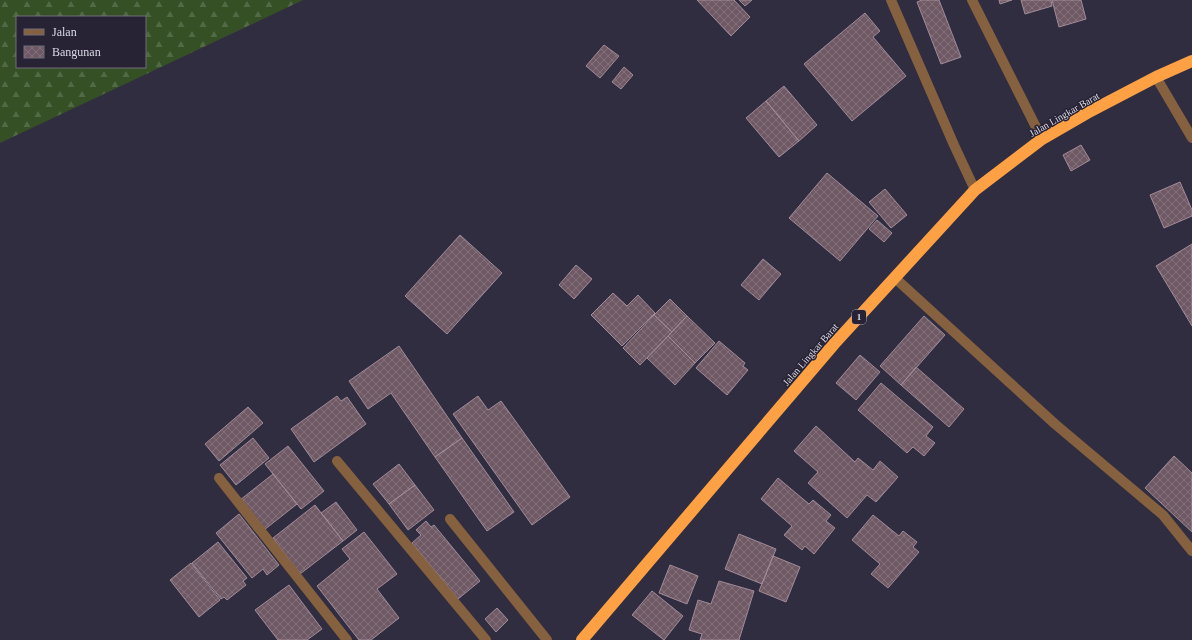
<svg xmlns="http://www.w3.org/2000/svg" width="1192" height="640" viewBox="0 0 1192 640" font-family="Georgia,serif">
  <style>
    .forest { fill: url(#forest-firs); fill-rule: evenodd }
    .building { fill: url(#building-cross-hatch); stroke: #a28b98 }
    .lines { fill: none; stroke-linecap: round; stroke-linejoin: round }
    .lane { stroke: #866140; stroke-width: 10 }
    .street { stroke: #866140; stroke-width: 10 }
    .highway { stroke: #fda144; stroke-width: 12 }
    .labels { text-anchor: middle; stroke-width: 3; stroke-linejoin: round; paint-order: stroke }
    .shield { fill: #272335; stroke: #a4a2b0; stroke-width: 1 }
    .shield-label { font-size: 9px; font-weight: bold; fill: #dad9e5 }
    .street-label { font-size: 10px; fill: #dad9e5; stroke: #272335 }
  </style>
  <defs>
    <pattern id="forest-firs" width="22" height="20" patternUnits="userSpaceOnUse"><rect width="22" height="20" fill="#365026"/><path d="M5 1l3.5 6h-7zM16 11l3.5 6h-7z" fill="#526945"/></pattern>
    <pattern id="building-cross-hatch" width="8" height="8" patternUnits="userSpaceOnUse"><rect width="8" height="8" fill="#6f5965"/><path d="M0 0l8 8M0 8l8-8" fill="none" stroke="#83707b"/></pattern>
  </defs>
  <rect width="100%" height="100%" fill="#302d40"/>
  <!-- forest -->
  <path class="forest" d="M 0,0 L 303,0 L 0,143 ZM 17,17 L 145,17 L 145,67 L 17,67 Z"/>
  <!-- building -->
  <path class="building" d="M 697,0 L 734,0 L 750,17 L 731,36 Z
    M 739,0 L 752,0 L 745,6 Z
    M 922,0 L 939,0 L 961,57 L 941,64 L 917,2 Z
    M 999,0 L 1012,0 L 1000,4 Z
    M 1021,0 L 1051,0 L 1052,6 L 1025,14 Z
    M 1052,0 L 1081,0 L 1086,19 L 1059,27 Z
    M 865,13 L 880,31 L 873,37 L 906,76 L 852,121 L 804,64 Z
    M 604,45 L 619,56 L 600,78 L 586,66 Z
    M 624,67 L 633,75 L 621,89 L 612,82 Z
    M 784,86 L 817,125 L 799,141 L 766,101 Z
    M 766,101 L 799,141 L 779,157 L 746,118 Z
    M 1081,145 L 1090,160 L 1071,171 L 1063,155 Z
    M 827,173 L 878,216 L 840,261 L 789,218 Z
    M 1180,182 L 1192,210 L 1192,216 L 1164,228 L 1150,195 Z
    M 885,189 L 907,215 L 891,228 L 869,202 Z
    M 877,220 L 892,233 L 884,242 L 869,229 Z
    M 460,235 L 502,273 L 447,334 L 405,296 Z
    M 1192,244 L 1192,326 L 1156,266 Z
    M 763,259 L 781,274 L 759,300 L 741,285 Z
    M 576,265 L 592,279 L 574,299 L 559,285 Z
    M 613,293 L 627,306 L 638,295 L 655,313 L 622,346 L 591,315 Z
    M 670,299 L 687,316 L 672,332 L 654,315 Z
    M 654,315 L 672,332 L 640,365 L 623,348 Z
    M 687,316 L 715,343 L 695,363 L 668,336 Z
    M 924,316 L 945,335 L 901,385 L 880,366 Z
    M 668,336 L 695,363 L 675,385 L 647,358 Z
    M 719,341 L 745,363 L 743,366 L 748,370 L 727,395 L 696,368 Z
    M 399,346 L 462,438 L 435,457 L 391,393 L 368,409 L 349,381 Z
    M 860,355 L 880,372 L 856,400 L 836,383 Z
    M 916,367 L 964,409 L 949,427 L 901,385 Z
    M 881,383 L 933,427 L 926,436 L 935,443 L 924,456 L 913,447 L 907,453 L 858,410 Z
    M 337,396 L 341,401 L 347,397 L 366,424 L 314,462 L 291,429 Z
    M 478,396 L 488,410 L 501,401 L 570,497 L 532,525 L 453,414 Z
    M 248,407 L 263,423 L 219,461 L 205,444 Z
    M 816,426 L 855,462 L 858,458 L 873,470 L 880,461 L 898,477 L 876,502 L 867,495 L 847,518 L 808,483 L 818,472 L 794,451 Z
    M 253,438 L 269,458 L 236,485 L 220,465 Z
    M 462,438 L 514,512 L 487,531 L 435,457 Z
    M 288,446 L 324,491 L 301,509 L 265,464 Z
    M 1174,456 L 1192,473 L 1192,532 L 1145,488 Z
    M 399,464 L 415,485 L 389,504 L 373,484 Z
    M 273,474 L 297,504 L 264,530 L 240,500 Z
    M 778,478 L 809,504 L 813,500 L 831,515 L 826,521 L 835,528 L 814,554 L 805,546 L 802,550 L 784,535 L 792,526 L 761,499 Z
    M 415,485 L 434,510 L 408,530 L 389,504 Z
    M 336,502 L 357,530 L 343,541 L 321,513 Z
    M 315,505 L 343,541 L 300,574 L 273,538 Z
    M 239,514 L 279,565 L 267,575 L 263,569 L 252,578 L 216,533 Z
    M 873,515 L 899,536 L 903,531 L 917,542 L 913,547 L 919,552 L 888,588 L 871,574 L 880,564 L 852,540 Z
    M 426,521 L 431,527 L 434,525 L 480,581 L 458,599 L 412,543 L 421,535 L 416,530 Z
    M 364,532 L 397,574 L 377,589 L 399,618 L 371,640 L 359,640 L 317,586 L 350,559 L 342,549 Z
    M 739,534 L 776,549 L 762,584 L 725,569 Z
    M 218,542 L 247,578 L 243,581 L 246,585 L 227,600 L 224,597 L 221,599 L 192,563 Z
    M 773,556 L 800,567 L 786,602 L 759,591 Z
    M 191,563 L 220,600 L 199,617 L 170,580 Z
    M 670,565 L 698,576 L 687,604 L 659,593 Z
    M 719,581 L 754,591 L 739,640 L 700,640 L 702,634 L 689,630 L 698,600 L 711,604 Z
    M 289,585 L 322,629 L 307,640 L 278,640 L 255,610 Z
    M 652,591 L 683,616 L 664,640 L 632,615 Z
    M 497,608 L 508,620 L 496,632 L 485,619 Z"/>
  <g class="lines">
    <!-- lane -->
    <path class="lane" d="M 891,0 L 954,145 L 975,190
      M 972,0 L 1042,139
      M 337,461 L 486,640
      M 450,519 L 547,640"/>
    <!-- street -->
    <path class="street" d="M 1156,77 L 1192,138
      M 895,278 L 1055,424 L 1163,515 L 1192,551
      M 219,478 L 347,640"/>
    <!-- highway -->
    <path class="highway" d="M 582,640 L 834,344 L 975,190 L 1042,139 L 1087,113 L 1156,77 L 1192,61"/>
  </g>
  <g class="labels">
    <!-- shield labels -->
    <rect class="shield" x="852" y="310" width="14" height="14" rx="3"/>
    <g class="shield-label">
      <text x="859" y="320">1</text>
    </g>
    <!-- street labels -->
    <g class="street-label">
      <text transform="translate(1064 114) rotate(-30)" y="4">Jalan Lingkar Barat</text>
      <text transform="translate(810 354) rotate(-49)" y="4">Jalan Lingkar Barat</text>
    </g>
  </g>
  <!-- legend -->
  <rect x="16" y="16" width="130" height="52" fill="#272335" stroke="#6f6c7b"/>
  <rect x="24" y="29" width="20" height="6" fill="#866140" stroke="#6f6c7b"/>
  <text x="52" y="36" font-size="12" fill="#dad9e5">Jalan</text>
  <rect x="24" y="46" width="20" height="12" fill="url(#building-cross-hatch)" stroke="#6f6c7b"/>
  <text x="52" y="56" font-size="12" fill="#dad9e5">Bangunan</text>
</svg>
